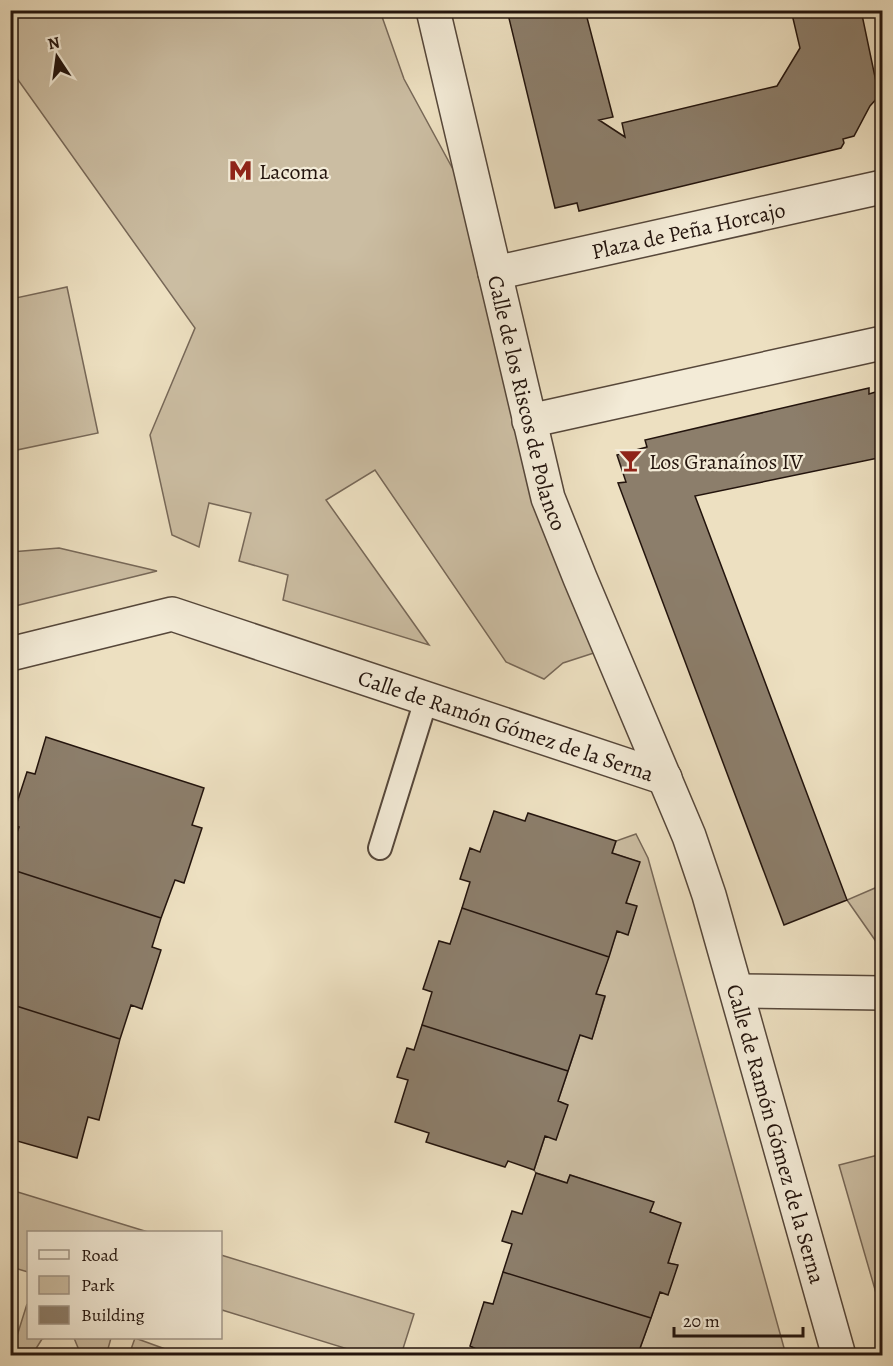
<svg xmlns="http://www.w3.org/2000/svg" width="893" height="1366" viewBox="0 0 893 1366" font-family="Alegreya,serif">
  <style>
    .green { fill: #cbbda2; stroke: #776858; stroke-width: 1.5 }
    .building { fill: #8c7e6b; stroke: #23140d; stroke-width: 1.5 }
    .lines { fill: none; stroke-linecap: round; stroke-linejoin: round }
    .service-casing { stroke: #56473a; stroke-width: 26 }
    .minor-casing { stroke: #56473a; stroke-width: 36 }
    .service { stroke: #f3ebd7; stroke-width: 22 }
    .minor { stroke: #f3ebd7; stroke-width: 33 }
    .labels { text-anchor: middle; stroke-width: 4.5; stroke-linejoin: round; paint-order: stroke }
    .poi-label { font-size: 22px; fill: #23140d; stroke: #f3ebd7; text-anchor: start }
    .street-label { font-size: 22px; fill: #23140d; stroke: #f3ebd7 }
  </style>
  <rect width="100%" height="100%" fill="#ede0c1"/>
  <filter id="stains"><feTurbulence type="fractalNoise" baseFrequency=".00333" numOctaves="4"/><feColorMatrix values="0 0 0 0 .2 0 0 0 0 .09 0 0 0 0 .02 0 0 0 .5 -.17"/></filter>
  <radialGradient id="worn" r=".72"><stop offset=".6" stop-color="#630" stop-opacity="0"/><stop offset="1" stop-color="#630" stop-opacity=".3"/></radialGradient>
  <!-- green -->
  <path class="green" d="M 10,11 L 380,11 L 404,79 L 461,184 L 600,651 L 563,663 L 544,679 L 506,662 L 375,470 L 326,500 L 429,645 L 283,600 L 288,575 L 239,561 L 251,513 L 209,503 L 199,547 L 172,535 L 150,435 L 195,328 L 11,70 Z
    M 67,287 L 98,433 L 12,451 L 10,442 L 11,299 Z
    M 59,548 L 157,571 L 11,607 L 11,552 Z
    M 636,834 L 648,858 L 786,1355 L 648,1356 L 648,1353 L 639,1351 L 660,1292 L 677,1265 L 668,1263 L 680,1223 L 650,1212 L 653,1203 L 570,1175 L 567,1183 L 536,1173 L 534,1170 L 545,1136 L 556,1139 L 567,1105 L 558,1101 L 580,1035 L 592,1038 L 605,997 L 596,994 L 617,931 L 628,934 L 636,906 L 626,903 L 639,862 L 612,853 L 616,841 Z
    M 882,885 L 882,950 L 847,900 Z
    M 882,1154 L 882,1291 L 876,1293 L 839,1165 Z
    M 11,1190 L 148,1232 L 28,1232 L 28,1272 L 11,1267 Z
    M 221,1255 L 414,1314 L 401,1355 L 363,1355 L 364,1354 L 222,1310 L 221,1315 Z
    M 27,1304 L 28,1338 L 45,1338 L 42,1339 L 32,1355 L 11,1355 Z
    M 74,1338 L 111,1338 L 106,1356 L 81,1355 Z
    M 135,1338 L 168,1350 L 166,1355 L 129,1355 Z"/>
  <!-- building -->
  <path class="building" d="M 507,10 L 585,10 L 613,117 L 599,120 L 625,137 L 622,123 L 777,86 L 800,48 L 791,10 L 861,10 L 879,96 L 870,106 L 854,136 L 843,139 L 844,143 L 841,148 L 579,211 L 577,203 L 555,208 Z
    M 869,388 L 869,394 L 882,390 L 882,460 L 878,458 L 695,496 L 847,900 L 784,925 L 618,483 L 626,482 L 617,455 L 647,447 L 645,440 Z
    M 46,737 L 204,788 L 192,825 L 202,828 L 184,883 L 175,880 L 161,918 L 10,869 L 10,852 L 19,827 L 10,824 L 27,772 L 35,774 Z
    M 494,811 L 525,821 L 528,813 L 616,841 L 612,853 L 640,862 L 626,903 L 637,906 L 628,935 L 617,931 L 609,957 L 462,908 L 470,882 L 460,879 L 470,848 L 480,852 Z
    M 10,869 L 161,918 L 152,947 L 161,950 L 142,1009 L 131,1005 L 120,1039 L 10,1004 Z
    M 462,908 L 609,957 L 596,994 L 605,996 L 592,1039 L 580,1035 L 568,1071 L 422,1025 L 432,992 L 423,989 L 439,941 L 450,944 Z
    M 10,1004 L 120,1039 L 99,1120 L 88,1117 L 77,1158 L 10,1139 Z
    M 422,1025 L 568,1071 L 558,1101 L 568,1105 L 556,1140 L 545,1136 L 534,1170 L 508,1161 L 505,1167 L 426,1142 L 429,1133 L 395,1122 L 408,1080 L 397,1077 L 407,1048 L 414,1050 Z
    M 536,1173 L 567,1183 L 570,1175 L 654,1202 L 650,1212 L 681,1223 L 668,1263 L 678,1265 L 668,1295 L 660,1292 L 651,1318 L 503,1272 L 512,1244 L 502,1241 L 512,1211 L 522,1214 Z
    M 503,1272 L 651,1318 L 639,1351 L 648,1353 L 648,1356 L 474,1356 L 476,1349 L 470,1346 L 484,1302 L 493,1304 Z"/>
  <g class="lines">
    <defs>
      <path id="service" d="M 380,848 L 426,700"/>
      <g id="minor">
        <path id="s1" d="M 433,10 L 548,498 L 580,578 L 689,836 L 709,895 L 839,1356"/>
        <path id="s2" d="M 495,273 L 882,187"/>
        <path d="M 529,421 L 882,343"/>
        <path id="s3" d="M 10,654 L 172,614 L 665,778"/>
        <path d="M 737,991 L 882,993"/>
      </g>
    </defs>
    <!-- service casing -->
    <use href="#service" class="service-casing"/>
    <!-- minor casing -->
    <use href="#minor" class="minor-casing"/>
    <!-- service -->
    <use href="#service" class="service"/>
    <!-- minor -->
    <use href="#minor" class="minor"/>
  </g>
  <!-- icons -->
  <defs>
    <symbol id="metro-bare" viewBox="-9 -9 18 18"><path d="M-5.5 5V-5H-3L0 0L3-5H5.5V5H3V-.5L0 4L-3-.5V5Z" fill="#8f2418" stroke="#f3ebd7" stroke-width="2.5" paint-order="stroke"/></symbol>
    <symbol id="bar-bare" viewBox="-9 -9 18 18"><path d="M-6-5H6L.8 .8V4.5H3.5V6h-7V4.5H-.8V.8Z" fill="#8f2418" stroke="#f3ebd7" stroke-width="2.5" paint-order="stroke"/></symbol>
  </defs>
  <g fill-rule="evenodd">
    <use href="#metro-bare" x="224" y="154" width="33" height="33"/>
    <use href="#bar-bare" x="614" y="444" width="33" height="33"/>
  </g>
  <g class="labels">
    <!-- poi labels -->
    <g class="poi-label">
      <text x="259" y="179">Lacoma</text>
      <text x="649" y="469">Los Granaínos IV</text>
    </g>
    <!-- street labels -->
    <g class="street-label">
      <text dy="8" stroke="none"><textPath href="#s2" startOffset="198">Plaza de Peña Horcajo</textPath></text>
      <text dy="8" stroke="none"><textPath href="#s1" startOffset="404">Calle de los Riscos de Polanco</textPath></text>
      <text dy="8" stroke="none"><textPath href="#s3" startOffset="519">Calle de Ramón Gómez de la Serna</textPath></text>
      <text dy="8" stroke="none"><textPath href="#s1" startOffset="1178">Calle de Ramón Gómez de la Serna</textPath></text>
    </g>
  </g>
  <!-- margin -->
  <rect width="893" height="1366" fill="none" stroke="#ede0c1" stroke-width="36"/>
  <rect x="12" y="12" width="869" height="1342" fill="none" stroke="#23140d" stroke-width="3"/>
  <rect x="18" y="18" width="857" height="1330" fill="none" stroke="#23140d" stroke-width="1.5"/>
  <!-- legend -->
  <rect x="27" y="1231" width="195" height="108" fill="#f3ebd7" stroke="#a09586" stroke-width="1.5"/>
  <rect x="39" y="1250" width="30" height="9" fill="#f3ebd7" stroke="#a09586" stroke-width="1.5"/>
  <text x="81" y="1261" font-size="18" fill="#23140d">Road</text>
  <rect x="39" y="1276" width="30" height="18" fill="#cbbda2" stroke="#a09586" stroke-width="1.5"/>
  <text x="81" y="1291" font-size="18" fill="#23140d">Park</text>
  <rect x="39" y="1306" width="30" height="18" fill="#8c7e6b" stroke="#a09586" stroke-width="1.5"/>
  <text x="81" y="1321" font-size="18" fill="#23140d">Building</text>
  <!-- north arrow -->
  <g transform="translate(57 57) rotate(347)" stroke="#f3ebd7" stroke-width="4.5" paint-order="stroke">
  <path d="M0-4.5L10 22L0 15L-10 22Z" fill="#23140d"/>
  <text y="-9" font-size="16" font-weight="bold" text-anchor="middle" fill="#23140d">N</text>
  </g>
  <!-- scale -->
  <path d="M674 1327v9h129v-9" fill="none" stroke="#23140d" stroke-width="3"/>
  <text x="683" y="1327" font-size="18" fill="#23140d" stroke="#f3ebd7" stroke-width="4.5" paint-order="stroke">20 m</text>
  <rect width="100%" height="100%" filter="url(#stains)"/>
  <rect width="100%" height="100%" fill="url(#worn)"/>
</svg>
